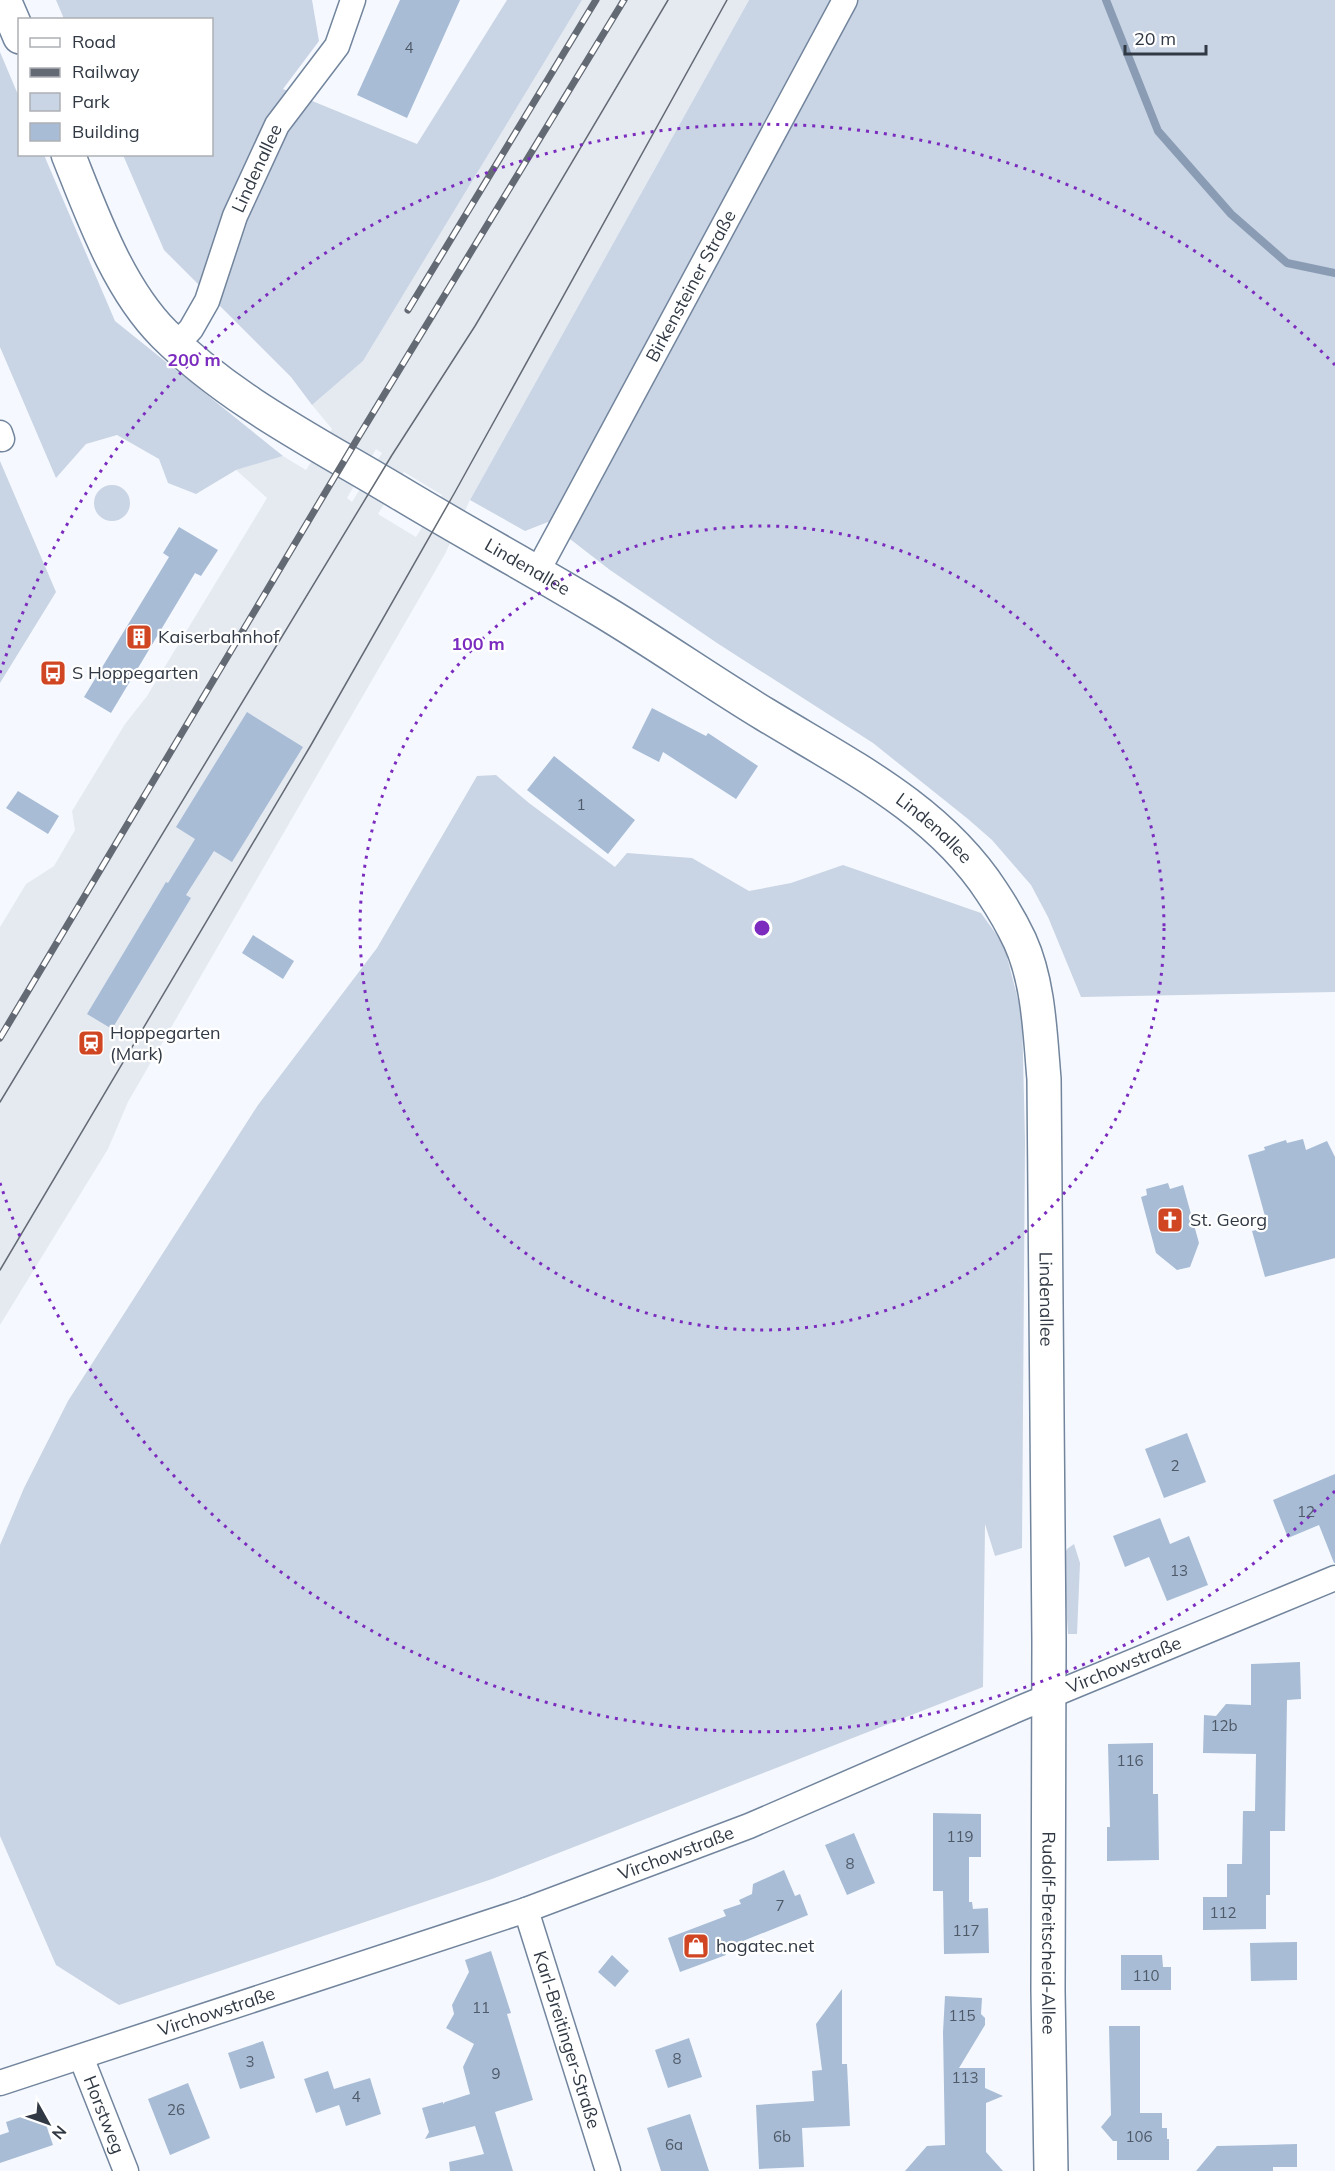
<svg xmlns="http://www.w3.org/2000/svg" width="1335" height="2171" viewBox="0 0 1335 2171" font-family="Mulish,sans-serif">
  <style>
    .built { fill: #e5eaf1; fill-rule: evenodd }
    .green { fill: #c9d4e4 }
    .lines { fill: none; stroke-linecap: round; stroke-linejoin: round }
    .stream { stroke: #899cb4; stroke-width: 8 }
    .building { fill: #a8bcd6 }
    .street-casing { stroke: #72859d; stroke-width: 27 }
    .secondary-casing { stroke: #72859d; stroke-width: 36 }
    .street { stroke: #fff; stroke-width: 24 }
    .secondary { stroke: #fff; stroke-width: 33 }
    .tram { stroke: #636a74; stroke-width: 1.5 }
    .rail-casing { stroke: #636a74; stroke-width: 7 }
    .rail { stroke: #fff; stroke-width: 4.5; stroke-dasharray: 14; stroke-linecap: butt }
    .ring { fill: none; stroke: #7b2cbf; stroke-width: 3; stroke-dasharray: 3 6 }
    .labels { text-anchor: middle; stroke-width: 4.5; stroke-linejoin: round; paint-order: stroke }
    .number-label { font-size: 15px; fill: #4f5a68 }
    .street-label { font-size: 18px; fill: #313944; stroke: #fff }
    .poi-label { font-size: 18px; fill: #313944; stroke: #fff; text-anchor: start }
    .centre { fill: #7b2cbf; stroke: #fff; stroke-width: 3 }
    .ring-label { font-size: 18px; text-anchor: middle; font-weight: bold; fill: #7b2cbf; stroke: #fff; stroke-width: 4.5; stroke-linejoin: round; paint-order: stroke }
  </style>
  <rect width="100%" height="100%" fill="#f5f9ff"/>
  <!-- built -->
  <path class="built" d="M 582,0 L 749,0 L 470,500 L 445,554 L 128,1102 L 108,1149 L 0,1325 L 0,927 L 26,884 L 54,866 L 75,830 L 72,811 L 125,724 L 147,696 L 267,498 L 236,470 L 283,456 L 306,470 L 332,429 L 312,405 L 363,361 ZM 376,449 L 382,453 L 352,502 L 347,498 ZM 404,472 L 442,495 L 416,537 L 378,514 Z"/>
  <!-- green -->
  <path class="green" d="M 56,0 L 312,0 L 319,41 L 283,89 L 417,144 L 507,0 L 582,0 L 363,361 L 312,405 L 291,377 L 164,250 L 123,155 L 212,154 L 212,20 L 64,19 Z
    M 749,0 L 1335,0 L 1335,992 L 1081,997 L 1048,917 L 1031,885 L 992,840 L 968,819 L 873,743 L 717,643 L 610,570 L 548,522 L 525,531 L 470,500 Z
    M 0,52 L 19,97 L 20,154 L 44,155 L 115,321 L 283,456 L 236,470 L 196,494 L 168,483 L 159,459 L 117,435 L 86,444 L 56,478 L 0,347 Z
    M 0,461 L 56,592 L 0,683 Z
    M94 503a18 18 0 1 1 36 0a18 18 0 1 1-36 0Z
    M 496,775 L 529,803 L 615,867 L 627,853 L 692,858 L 749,891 L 791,883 L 843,865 L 981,913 L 1004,945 L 1022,1015 L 1025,1140 L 1022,1548 L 995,1556 L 985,1524 L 983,1687 L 492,1879 L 119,2005 L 56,1965 L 0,1836 L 0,1545 L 24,1488 L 68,1401 L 258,1105 L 377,948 L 477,776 Z
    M 1074,1544 L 1080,1563 L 1077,1634 L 1068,1634 L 1063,1557 L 1067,1549 Z"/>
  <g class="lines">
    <!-- stream -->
    <path class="stream" d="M 1106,0 L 1158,131 L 1231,214 L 1287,263 L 1335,273"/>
  </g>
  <!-- building -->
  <path class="building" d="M 400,0 L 460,0 L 407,118 L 357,95 Z
    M 179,527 L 218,550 L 201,576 L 195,573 L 111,713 L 84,697 L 169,557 L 163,553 Z
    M 652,708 L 706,736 L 708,733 L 758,766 L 736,799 L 663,752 L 659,762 L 632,748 Z
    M 247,712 L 303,747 L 232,862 L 214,851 L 186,895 L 191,898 L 112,1029 L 87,1014 L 166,882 L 168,883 L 195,839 L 176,827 Z
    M 554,756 L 635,820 L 608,854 L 527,790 Z
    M 18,791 L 59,816 L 48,834 L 6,808 Z
    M 253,935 L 294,961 L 283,979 L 242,953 Z
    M 1303,1139 L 1306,1150 L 1327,1141 L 1335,1157 L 1335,1258 L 1265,1277 L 1252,1231 L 1268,1227 L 1248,1155 L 1265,1150 L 1264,1147 L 1286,1140 L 1287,1143 Z
    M 1168,1183 L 1170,1189 L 1183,1185 L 1199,1243 L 1190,1267 L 1177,1270 L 1156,1253 L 1141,1197 L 1147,1195 L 1146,1189 Z
    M 1187,1433 L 1206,1482 L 1164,1498 L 1145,1449 Z
    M 1335,1474 L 1335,1563 L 1334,1563 L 1319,1525 L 1288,1538 L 1273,1500 Z
    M 1160,1518 L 1170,1544 L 1189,1536 L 1208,1585 L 1167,1601 L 1149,1557 L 1125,1567 L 1113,1536 Z
    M 1300,1662 L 1301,1699 L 1287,1700 L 1285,1831 L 1270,1831 L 1270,1895 L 1266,1895 L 1266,1929 L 1203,1930 L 1203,1897 L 1227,1897 L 1227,1864 L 1242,1864 L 1243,1811 L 1255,1811 L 1256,1754 L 1203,1753 L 1204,1715 L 1216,1716 L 1226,1704 L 1251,1705 L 1251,1664 Z
    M 1153,1743 L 1153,1794 L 1158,1794 L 1159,1860 L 1107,1861 L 1107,1827 L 1110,1827 L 1108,1744 Z
    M 933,1813 L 981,1814 L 981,1857 L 969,1857 L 969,1902 L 972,1902 L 973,1909 L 988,1908 L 989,1953 L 944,1954 L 943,1891 L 933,1891 Z
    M 854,1833 L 875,1883 L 847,1895 L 825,1845 Z
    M 784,1870 L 795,1896 L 800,1894 L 808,1915 L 723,1949 L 726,1955 L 680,1972 L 668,1938 L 726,1916 L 723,1910 L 741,1904 L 739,1900 L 752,1894 L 753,1884 Z
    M 1297,1942 L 1297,1980 L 1251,1981 L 1250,1943 Z
    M 491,1951 L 511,2013 L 507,2014 L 533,2100 L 495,2112 L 513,2171 L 450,2171 L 449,2162 L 484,2154 L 475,2126 L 425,2139 L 429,2132 L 422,2108 L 443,2102 L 443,2104 L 445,2102 L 470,2094 L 463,2067 L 474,2044 L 446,2028 L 454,2014 L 452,2005 L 469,1972 L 465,1960 Z
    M 612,1955 L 629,1971 L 615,1987 L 598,1972 Z
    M 1121,1955 L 1162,1955 L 1163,1967 L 1171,1967 L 1171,1990 L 1121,1990 Z
    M 842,1989 L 842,2064 L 847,2064 L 850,2126 L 802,2128 L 804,2167 L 759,2169 L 756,2105 L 814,2101 L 812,2071 L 822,2070 L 816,2024 Z
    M 945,1996 L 982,1998 L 981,2014 L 985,2018 L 985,2025 L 959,2068 L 985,2068 L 985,2088 L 1003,2096 L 986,2103 L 986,2152 L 1003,2171 L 905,2171 L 927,2146 L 945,2145 L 943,2032 Z
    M 1109,2026 L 1140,2026 L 1140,2113 L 1162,2113 L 1162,2128 L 1167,2128 L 1167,2139 L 1169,2139 L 1169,2160 L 1117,2160 L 1117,2141 L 1113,2141 L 1101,2127 L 1111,2115 Z
    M 689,2038 L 702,2077 L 668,2088 L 655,2050 Z
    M 263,2041 L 275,2078 L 240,2089 L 228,2053 Z
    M 328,2071 L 334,2089 L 370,2078 L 381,2114 L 346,2126 L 339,2105 L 316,2113 L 304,2079 Z
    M 188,2083 L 210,2138 L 170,2155 L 148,2099 Z
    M 41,2110 L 53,2145 L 0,2163 L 0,2135 L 9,2132 L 6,2122 Z
    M 690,2114 L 709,2171 L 661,2171 L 647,2128 Z
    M 1297,2144 L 1297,2167 L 1273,2167 L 1273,2171 L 1196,2171 L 1217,2146 Z"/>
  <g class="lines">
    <defs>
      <g id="street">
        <path id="s1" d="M 176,345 L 191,329 L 207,301 L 235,216 L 277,125 L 337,46 L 353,0"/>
        <path d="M 0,433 L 2,439"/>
        <path id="s2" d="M 536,574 L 845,0"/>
        <path id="s3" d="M 526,1910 L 608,2171"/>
        <path id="s4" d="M 81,2057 L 126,2171"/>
        <path id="s5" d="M 0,2083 L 526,1910 L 749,1826 L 1023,1707 L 1335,1578"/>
      </g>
      <g id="secondary">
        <path d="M 4,0 L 20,37"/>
        <path id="s6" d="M 68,154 C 92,214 118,288 164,334 C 230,400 318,444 398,492 C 464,532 533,569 599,609 C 656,643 710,681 766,715 C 848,765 938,809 992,892 C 1002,907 1012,924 1020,941 C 1039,983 1040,1034 1044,1079 L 1049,1642 L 1048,1990 L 1051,2171"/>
      </g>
    </defs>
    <!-- street casing -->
    <use href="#street" class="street-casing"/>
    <!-- secondary casing -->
    <use href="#secondary" class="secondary-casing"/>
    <!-- street -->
    <use href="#street" class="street"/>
    <!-- secondary -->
    <use href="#secondary" class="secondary"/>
    <!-- tram -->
    <path class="tram" d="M 0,1102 L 392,455 L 475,326 L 668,0
      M 0,1270 L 311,745 L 455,492 L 727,0"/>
    <defs>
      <path id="rail" d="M 408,310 L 596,0
        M 0,1038 L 359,436 L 624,0"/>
    </defs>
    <!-- rail casing -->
    <use href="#rail" class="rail-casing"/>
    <!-- rail -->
    <use href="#rail" class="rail"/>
  </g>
  <!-- distance rings -->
  <g class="ring">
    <circle cx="762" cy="928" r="402"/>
    <path d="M1335 1491A803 803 0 0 1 0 1183M0 673A803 803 0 0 1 1335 365"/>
  </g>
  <!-- icons -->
  <defs>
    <symbol id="building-square" viewBox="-11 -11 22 22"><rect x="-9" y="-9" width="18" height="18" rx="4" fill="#d04622" stroke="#fff"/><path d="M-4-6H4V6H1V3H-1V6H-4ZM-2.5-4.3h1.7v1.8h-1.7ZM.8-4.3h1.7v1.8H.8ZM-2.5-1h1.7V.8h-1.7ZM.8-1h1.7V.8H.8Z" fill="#fff"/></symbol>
    <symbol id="bus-square" viewBox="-11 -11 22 22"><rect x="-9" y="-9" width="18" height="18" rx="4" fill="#d04622" stroke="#fff"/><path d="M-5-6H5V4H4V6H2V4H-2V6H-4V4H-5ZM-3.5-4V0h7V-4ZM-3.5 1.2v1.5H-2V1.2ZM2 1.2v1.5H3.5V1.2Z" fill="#fff"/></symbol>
    <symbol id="station-square" viewBox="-11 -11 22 22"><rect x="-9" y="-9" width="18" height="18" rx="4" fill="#d04622" stroke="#fff"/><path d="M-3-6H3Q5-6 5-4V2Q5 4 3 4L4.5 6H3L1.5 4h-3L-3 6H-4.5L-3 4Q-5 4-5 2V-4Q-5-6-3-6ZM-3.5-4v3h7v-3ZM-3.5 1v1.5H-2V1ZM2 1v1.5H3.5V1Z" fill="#fff"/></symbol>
    <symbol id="church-square" viewBox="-11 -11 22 22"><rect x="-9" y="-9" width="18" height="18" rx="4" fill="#d04622" stroke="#fff"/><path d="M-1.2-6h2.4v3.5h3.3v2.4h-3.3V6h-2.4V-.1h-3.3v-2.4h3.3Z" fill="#fff"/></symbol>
    <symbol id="shop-square" viewBox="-11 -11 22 22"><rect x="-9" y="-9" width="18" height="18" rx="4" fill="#d04622" stroke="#fff"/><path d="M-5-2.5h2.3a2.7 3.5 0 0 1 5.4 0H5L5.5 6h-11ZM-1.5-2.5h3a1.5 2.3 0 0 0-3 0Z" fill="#fff"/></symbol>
  </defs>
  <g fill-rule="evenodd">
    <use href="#building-square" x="124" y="622" width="30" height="30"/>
    <use href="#bus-square" x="38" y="658" width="30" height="30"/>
    <use href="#station-square" x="76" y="1028" width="30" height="30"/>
    <use href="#church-square" x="1155" y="1205" width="30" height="30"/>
    <use href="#shop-square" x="681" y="1931" width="30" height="30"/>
  </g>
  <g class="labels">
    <!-- number labels -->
    <g class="number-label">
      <text x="409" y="53">4</text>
      <text x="581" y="810">1</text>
      <text x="1175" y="1471">2</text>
      <text x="1306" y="1517">12</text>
      <text x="1179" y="1576">13</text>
      <text x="1224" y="1731">12b</text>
      <text x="1130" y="1766">116</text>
      <text x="960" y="1842">119</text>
      <text x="850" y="1869">8</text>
      <text x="780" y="1911">7</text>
      <text x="1223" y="1918">112</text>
      <text x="966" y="1936">117</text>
      <text x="1146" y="1981">110</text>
      <text x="481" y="2013">11</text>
      <text x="962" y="2021">115</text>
      <text x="677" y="2064">8</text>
      <text x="250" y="2067">3</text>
      <text x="496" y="2079">9</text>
      <text x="965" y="2083">113</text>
      <text x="356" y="2102">4</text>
      <text x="176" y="2115">26</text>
      <text x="782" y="2142">6b</text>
      <text x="1139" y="2142">106</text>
      <text x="674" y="2150">6a</text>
    </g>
    <!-- street labels -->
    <g class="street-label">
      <text dy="6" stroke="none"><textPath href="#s1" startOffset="196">Lindenallee</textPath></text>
      <text dy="6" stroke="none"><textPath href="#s2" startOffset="327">Birkensteiner Straße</textPath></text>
      <text dy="6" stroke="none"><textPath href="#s6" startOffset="638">Lindenallee</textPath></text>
      <text dy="6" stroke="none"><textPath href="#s6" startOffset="1122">Lindenallee</textPath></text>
      <text dy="6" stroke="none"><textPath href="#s6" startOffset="1626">Lindenallee</textPath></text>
      <text dy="6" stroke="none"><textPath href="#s5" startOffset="1200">Virchowstraße</textPath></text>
      <text dy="6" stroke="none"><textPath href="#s5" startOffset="714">Virchowstraße</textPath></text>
      <text dy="6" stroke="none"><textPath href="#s6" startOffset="2260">Rudolf-Breitscheid-Allee</textPath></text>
      <text dy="6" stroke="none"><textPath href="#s5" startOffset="228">Virchowstraße</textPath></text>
      <text dy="6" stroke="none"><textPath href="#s3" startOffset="136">Karl-Breitinger-Straße</textPath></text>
      <text dy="6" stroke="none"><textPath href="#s4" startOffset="62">Horstweg</textPath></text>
    </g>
    <!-- poi labels -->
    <g class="poi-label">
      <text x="158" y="643">Kaiserbahnhof</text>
      <text x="72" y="679">S Hoppegarten</text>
      <text x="110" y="1039">Hoppegarten<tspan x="110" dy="21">(Mark)</tspan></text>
      <text x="1190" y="1226">St. Georg</text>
      <text x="716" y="1952">hogatec.net</text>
    </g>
  </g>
  <circle cx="762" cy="928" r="9" class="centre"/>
  <g class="ring-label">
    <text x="194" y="366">200 m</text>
    <text x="478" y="650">100 m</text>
  </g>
  <!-- legend -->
  <rect x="18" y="18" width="195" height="138" fill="#ffffff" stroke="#adb0b4" stroke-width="1.5"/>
  <rect x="30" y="38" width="30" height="9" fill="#ffffff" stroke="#adb0b4" stroke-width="1.5"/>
  <text x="72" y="48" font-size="18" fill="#313944">Road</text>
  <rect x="30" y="68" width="30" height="9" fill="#636a74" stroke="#adb0b4" stroke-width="1.5"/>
  <text x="72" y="78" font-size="18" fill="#313944">Railway</text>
  <rect x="30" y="93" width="30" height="18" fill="#c9d4e4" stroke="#adb0b4" stroke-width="1.5"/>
  <text x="72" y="108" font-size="18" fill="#313944">Park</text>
  <rect x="30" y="123" width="30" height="18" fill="#a8bcd6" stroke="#adb0b4" stroke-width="1.5"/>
  <text x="72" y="138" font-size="18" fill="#313944">Building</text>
  <!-- north arrow -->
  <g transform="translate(48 2123) rotate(130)" stroke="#ffffff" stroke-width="4.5" paint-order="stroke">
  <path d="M0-4.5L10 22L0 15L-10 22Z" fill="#313944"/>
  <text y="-9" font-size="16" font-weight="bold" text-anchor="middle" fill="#313944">N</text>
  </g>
  <!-- scale -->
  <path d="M1125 45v9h81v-9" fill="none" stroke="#313944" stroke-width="3"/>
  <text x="1134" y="45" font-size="18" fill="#313944" stroke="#ffffff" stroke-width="4.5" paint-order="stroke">20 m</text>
</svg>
